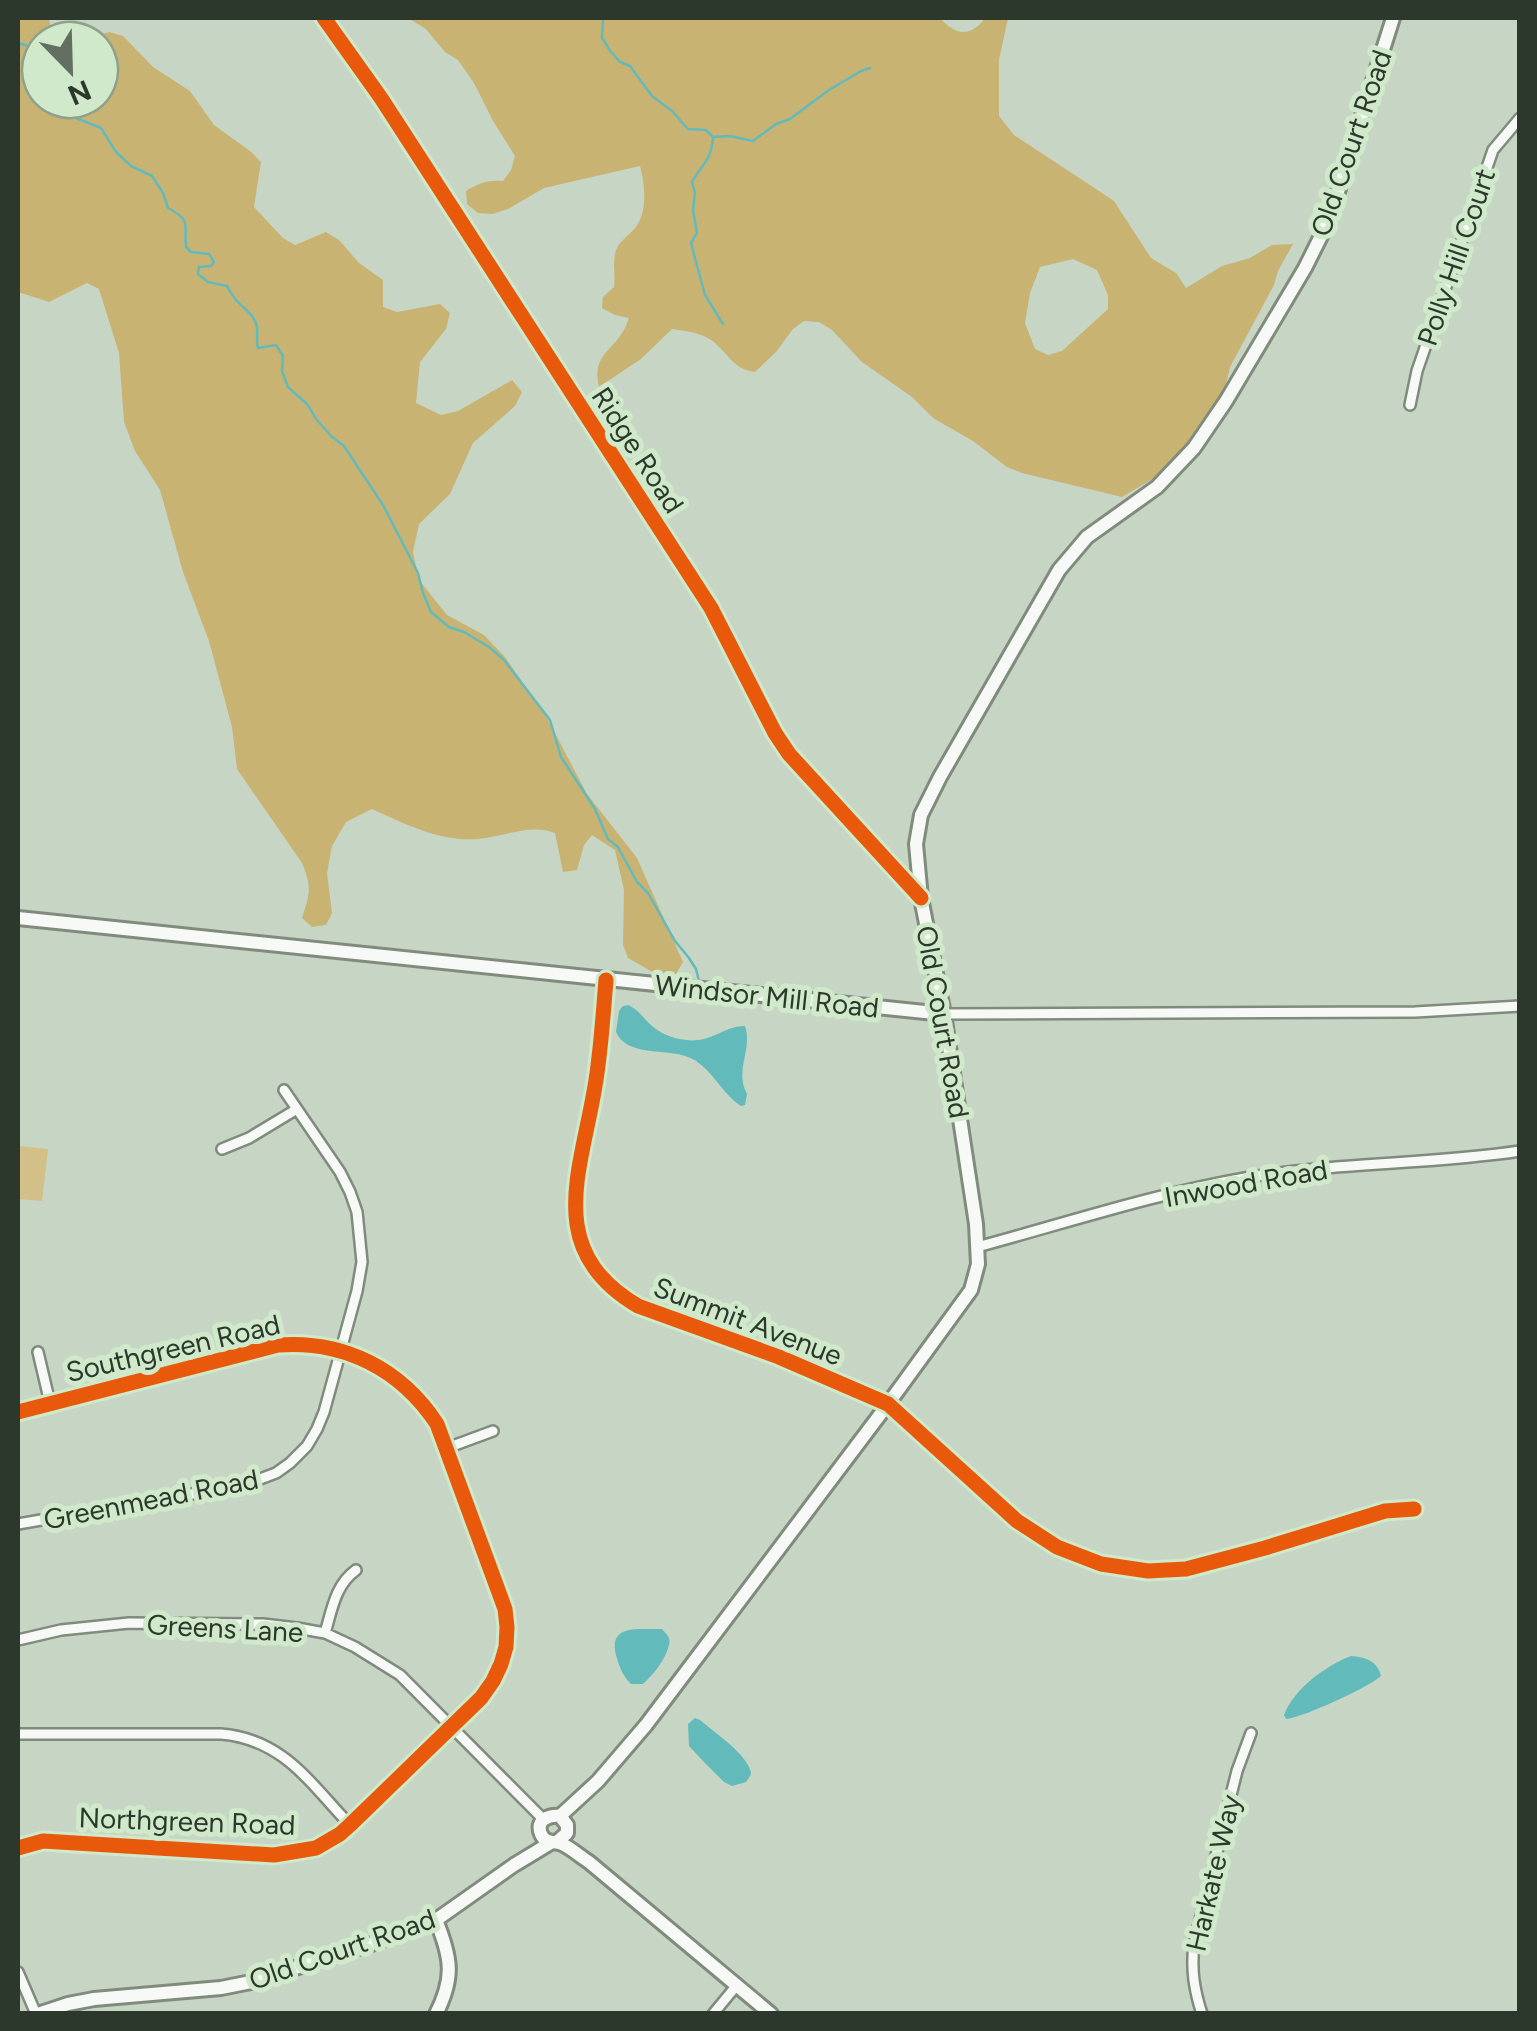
<svg xmlns="http://www.w3.org/2000/svg" width="1537" height="2031" viewBox="0 0 1537 2031" font-family="Figtree,sans-serif">
  <style>
    .green { fill: #d3bf88 }
    .forest { fill: #c9b373; fill-rule: evenodd }
    .water { fill: #63babb }
    .lines { fill: none; stroke-linecap: round; stroke-linejoin: round }
    .stream { stroke: #63babb; stroke-width: 2.5 }
    .street-casing { stroke: #808b7e; stroke-width: 14 }
    .secondary-casing { stroke: #808b7e; stroke-width: 18 }
    .street { stroke: #f7f9f6; stroke-width: 9 }
    .secondary { stroke: #f7f9f6; stroke-width: 12 }
    .cycleway-casing { stroke: #cfe9ca; stroke-width: 21 }
    .cycleway { stroke: #e8590c; stroke-width: 15 }
    .labels { text-anchor: middle; stroke-width: 10; stroke-linejoin: round; paint-order: stroke }
    .street-label { font-size: 28px; fill: #2d382c; stroke: #cfe9ca }
  </style>
  <rect width="100%" height="100%" fill="#c7d5c4"/>
  <!-- green -->
  <path class="green" d="M 18,1146 L 48,1149 L 42,1201 L 18,1199 Z"/>
  <!-- forest -->
  <path class="forest" d="M 18,18 L 49,18 L 53,40 L 40,40 L 40,100 L 100,100 L 101,48 L 100,40 L 96,36 L 109,32 L 123,36 L 153,67 L 190,91 L 214,125 L 250,151 L 261,162 L 254,207 L 283,238 L 295,245 L 326,232 L 339,240 L 359,263 L 383,280 L 383,307 L 397,312 L 440,304 L 450,313 L 446,329 L 420,362 L 416,403 L 441,415 L 458,411 L 512,380 L 522,392 L 515,406 L 473,443 L 450,494 L 419,524 L 413,552 L 419,580 L 447,615 L 484,635 L 505,657 L 547,718 L 587,794 L 637,858 L 683,962 L 676,974 L 663,978 L 628,958 L 623,945 L 624,890 L 615,850 L 592,835 L 584,845 L 577,870 L 563,872 L 555,833 C 531,823 503,837 478,839 C 440,842 405,824 372,809 L 346,822 L 332,846 L 327,873 L 332,913 L 326,925 L 312,927 L 302,918 C 310,893 312,888 302,863 L 237,769 L 232,727 L 209,641 L 183,572 L 160,490 L 135,451 L 124,422 L 119,353 L 99,289 L 87,283 L 49,302 L 18,292 Z
    M 408,18 L 940,18 C 955,35 971,38 985,18 L 1008,18 L 999,60 L 999,116 L 1014,135 L 1114,201 L 1151,258 L 1176,273 L 1186,288 L 1222,266 L 1250,258 L 1272,245 L 1293,244 L 1278,271 L 1274,285 L 1230,367 L 1223,398 L 1218,411 L 1170,465 L 1159,475 L 1122,497 L 1022,473 L 1007,467 L 973,441 L 933,418 L 912,397 L 862,362 L 832,330 L 819,322 L 804,321 L 793,329 L 776,352 L 755,372 C 732,369 728,352 711,340 C 699,332 685,331 672,329 L 641,359 L 599,387 C 590,351 619,351 629,318 L 615,315 L 602,308 L 603,297 L 614,287 C 616,274 611,258 618,246 C 622,240 630,234 635,228 C 648,212 645,185 640,166 L 544,188 L 508,209 L 493,214 L 478,213 L 467,204 L 466,191 C 479,183 488,180 503,181 L 511,170 L 515,156 L 493,121 L 474,83 L 458,60 L 445,52 L 426,29 ZM 1073,259 L 1097,270 L 1108,295 L 1108,309 L 1062,351 L 1048,355 L 1035,349 L 1025,323 L 1030,293 L 1040,267 Z"/>
  <!-- water -->
  <path class="water" d="M 628,1005 C 639,1010 643,1018 652,1026 C 663,1036 683,1042 698,1040 C 716,1038 727,1026 745,1026 C 753,1049 734,1071 747,1094 L 745,1105 L 741,1106 C 721,1093 710,1065 688,1057 C 665,1048 627,1057 616,1032 L 619,1011 L 623,1006 Z
    M 662,1629 C 667,1635 671,1637 669,1645 C 666,1659 653,1675 643,1684 L 631,1684 C 623,1676 619,1667 616,1655 C 608,1623 640,1630 662,1629 Z
    M 1351,1656 C 1365,1657 1378,1661 1381,1676 C 1369,1687 1302,1718 1286,1719 L 1284,1715 C 1294,1689 1325,1666 1351,1656 Z
    M 695,1718 L 700,1720 C 714,1732 742,1751 749,1767 C 753,1775 750,1776 746,1782 L 732,1786 L 724,1782 L 704,1762 L 689,1746 L 688,1724 Z"/>
  <g class="lines">
    <!-- stream -->
    <path class="stream" d="M 603,18 L 602,38 L 611,52 L 620,62 L 630,66 L 652,96 L 672,111 L 688,129 L 706,130 L 713,137 L 730,136 L 753,141 L 776,124 L 790,119 L 829,90 L 861,71 L 870,68
      M 18,43 L 28,46 L 34,53 C 33,68 27,77 40,88
      M 60,100 L 71,116 L 101,128 L 116,152 L 131,166 L 152,176 L 163,193 L 168,208 C 192,221 184,224 186,247 L 191,252 L 209,254 L 214,262 L 211,266 L 199,267 L 198,274 L 208,282 L 227,286 C 230,291 233,297 237,301 C 243,308 251,312 255,321 C 260,330 255,338 258,348 L 276,345 L 283,356 L 282,371 L 288,387 L 308,405 L 316,419 L 331,436 L 344,446 L 383,505 L 418,573 L 423,593 L 431,612 L 449,627 L 464,632 L 489,647 L 504,660 L 550,720 L 561,757 L 595,809 L 608,839 L 618,847 L 637,882 L 648,893 L 675,941 L 689,958 L 696,969 L 699,981
      M 713,138 C 711,161 702,164 692,182 L 695,193 L 693,210 L 697,233 L 691,243 L 705,295 L 723,324"/>
    <defs>
      <path id="street" d="M 324,18 L 381,98 L 711,608 L 775,733 L 789,754 L 921,898
        M 1410,405 L 1417,371 L 1493,150 L 1520,118
        M 606,980 C 603,1015 601,1051 595,1086 C 581,1172 543,1250 638,1306 L 779,1357 L 888,1404 L 1017,1521 L 1057,1547 L 1101,1564 L 1148,1571 L 1186,1569 L 1265,1548 L 1385,1511 L 1414,1509
        M 944,1014 L 1415,1012 L 1520,1006
        M 222,1149 L 249,1138 L 297,1109
        M 977,1247 C 1066,1223 1154,1194 1245,1178 C 1336,1162 1428,1165 1520,1151
        M 38,1352 L 50,1403
        M 18,1412 L 278,1345 C 344,1340 401,1369 437,1424 L 505,1609 L 507,1627 L 506,1647 L 501,1664 L 493,1681 L 481,1698 L 350,1825 L 340,1834 L 316,1848 L 274,1855 L 43,1841 L 18,1848
        M 447,1448 L 493,1431
        M 18,1524 L 244,1485 L 276,1473 L 290,1463 L 307,1446 L 317,1429 L 324,1412 L 357,1291 L 362,1262 L 357,1212 L 350,1192 L 340,1172 L 284,1090
        M 325,1633 C 332,1610 335,1585 356,1570
        M 18,1640 L 61,1630 L 129,1623 L 263,1624 L 297,1628 L 325,1633 L 355,1647 L 400,1675 L 544,1820
        M 18,1734 L 221,1734 C 283,1739 310,1783 350,1825
        M 18,1972 L 36,2014
        M 713,2014 L 737,1985
        M 1202,2014 C 1194,1989 1191,1970 1194,1944 L 1237,1771 L 1251,1733"/>
      <path id="secondary" d="M 18,918 L 944,1014
        M 560,1816 L 598,1781 L 646,1725 L 888,1404 L 971,1290 L 978,1264 L 976,1224 L 944,1014 L 921,898 L 916,844 L 921,815 L 940,777 L 1059,570 L 1087,537 L 1157,487 L 1194,448 L 1226,401 L 1305,268 L 1322,234 L 1336,198 L 1393,18
        M 558,1841 L 567,1833 L 567,1825 L 560,1816 C 549,1815 535,1820 541,1834 C 545,1844 555,1841 562,1844 C 571,1848 581,1857 589,1862 L 771,2014
        M 436,1920 C 451,1957 455,1977 436,2014
        M 38,2014 L 68,2004 L 94,1999 L 221,1988 L 251,1982 L 371,1944 L 436,1920 L 514,1865 L 552,1842"/>
    </defs>
    <!-- street casing -->
    <use href="#street" class="street-casing"/>
    <!-- secondary casing -->
    <use href="#secondary" class="secondary-casing"/>
    <!-- street -->
    <use href="#street" class="street"/>
    <!-- secondary -->
    <use href="#secondary" class="secondary"/>
    <defs>
      <path id="cycleway" d="M 324,18 L 381,98 L 711,608 L 775,733 L 789,754 L 921,898
        M 606,980 C 603,1015 601,1051 595,1086 C 581,1172 543,1250 638,1306 L 779,1357 L 888,1404 L 1017,1521 L 1057,1547 L 1101,1564 L 1148,1571 L 1186,1569 L 1265,1548 L 1385,1511 L 1414,1509
        M 18,1412 L 278,1345 C 344,1340 401,1369 437,1424 L 505,1609 L 507,1627 L 506,1647 L 501,1664 L 493,1681 L 481,1698 L 350,1825 L 340,1834 L 316,1848 L 274,1855 L 43,1841 L 18,1848"/>
    </defs>
    <!-- cycleway casing -->
    <use href="#cycleway" class="cycleway-casing"/>
    <!-- cycleway -->
    <use href="#cycleway" class="cycleway"/>
  </g>
  <g class="labels">
    <!-- street labels -->
    <g class="street-label">
      <text transform="translate(1351 143) rotate(-71)" y="10">Old Court Road</text>
      <text transform="translate(1456 257) rotate(-71)" y="10">Polly Hill Court</text>
      <text transform="translate(638 450) rotate(57)" y="10">Ridge Road</text>
      <text transform="translate(767 996) rotate(6)" y="10">Windsor Mill Road</text>
      <text transform="translate(943 1022) rotate(80)" y="10">Old Court Road</text>
      <text transform="translate(1246 1183) rotate(-10)" y="10">Inwood Road</text>
      <text transform="translate(748 1321) rotate(21)" y="10">Summit Avenue</text>
      <text transform="translate(173 1348) rotate(-13)" y="10">Southgreen Road</text>
      <text transform="translate(151 1499) rotate(-11)" y="10">Greenmead Road</text>
      <text transform="translate(225 1628) rotate(3)" y="10">Greens Lane</text>
      <text transform="translate(187 1821) rotate(2)" y="10">Northgreen Road</text>
      <text transform="translate(1213 1873) rotate(-77)" y="10">Harkate Way</text>
      <text transform="translate(342 1949) rotate(-19)" y="10">Old Court Road</text>
    </g>
  </g>
  <!-- border -->
  <rect width="1537" height="2031" fill="none" stroke="#2d382c" stroke-width="40"/>
  <!-- north arrow -->
  <g transform="translate(70 70) rotate(157)"><circle r="48" fill="#cfe9ca" stroke="#8ea28b" stroke-width="2.5"/>
  <path d="M0-8L18 38L0 25L-18 38Z" fill="#636f61"/>
  <text y="-15" font-size="28" font-weight="bold" text-anchor="middle" fill="#2d382c">N</text>
  </g>
</svg>
